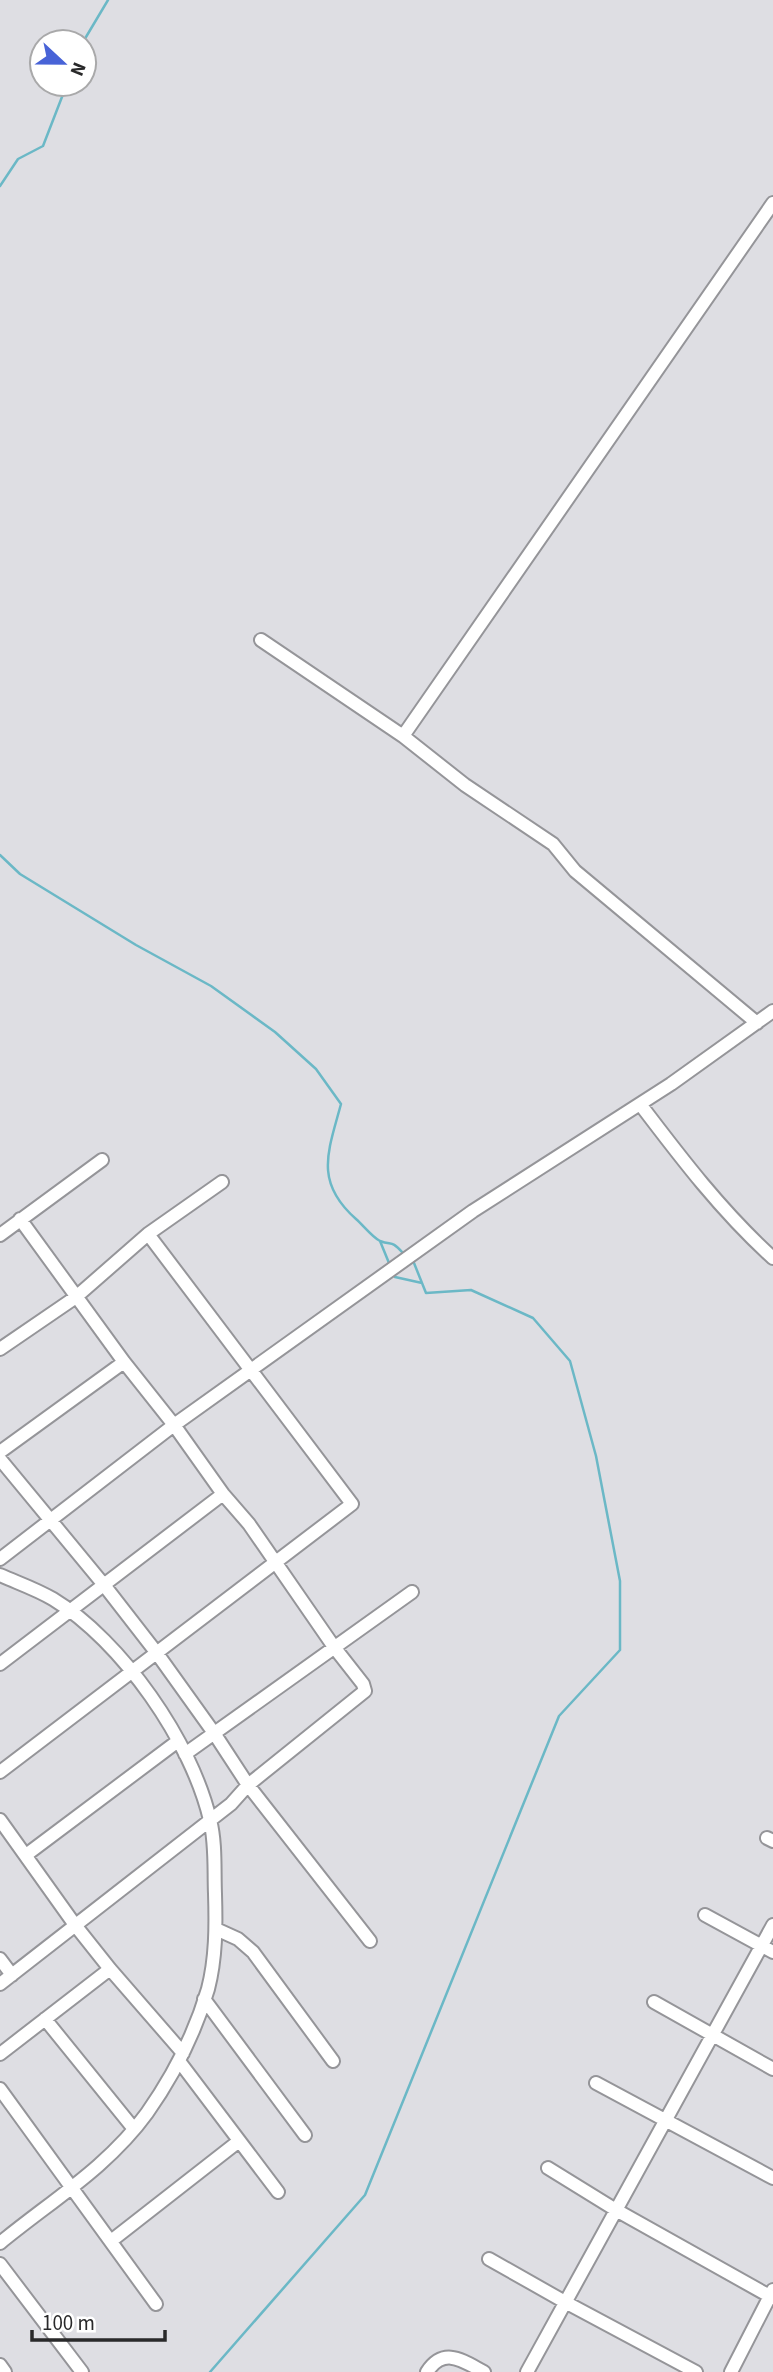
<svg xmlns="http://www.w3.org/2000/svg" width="773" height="2372" viewBox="0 0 773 2372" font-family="'Source Sans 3',sans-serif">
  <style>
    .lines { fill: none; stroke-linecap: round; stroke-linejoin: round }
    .stream { stroke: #6bb8c6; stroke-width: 2.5 }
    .minor-casing { stroke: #959599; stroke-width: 16 }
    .minor { stroke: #fff; stroke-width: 12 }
  </style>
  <rect width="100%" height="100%" fill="#dedee3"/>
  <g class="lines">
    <!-- stream -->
    <path class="stream" d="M 83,42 L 108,0
      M 0,186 L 18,159 L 43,146 L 67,84
      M 0,855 L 20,874 L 136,945 L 211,986 L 275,1032 L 316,1069 L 341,1104 C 328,1152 314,1182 356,1219 C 363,1225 372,1237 380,1241 C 393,1246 390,1239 403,1253
      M 380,1241 L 389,1263
      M 395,1277 L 422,1283
      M 210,2372 L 365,2195 L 559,1716 L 620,1650 L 620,1581 L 596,1456 L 570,1361 L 533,1318 L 471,1290 L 426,1293 L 414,1263"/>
    <defs>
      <path id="minor" d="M 261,640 L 403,736 L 465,785 L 553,844 L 575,871 L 757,1023
        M 403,736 L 773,203
        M 640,1104 C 681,1158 722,1212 773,1258
        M 0,1235 L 102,1160
        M 0,1349 L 76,1297 L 148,1234 L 222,1182
        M 0,1452 L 124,1362
        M 0,1459 L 104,1585 L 156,1652 L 214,1733 L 248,1785 L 370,1941
        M 0,1559 L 174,1425 L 473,1211 L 671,1084 L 773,1011
        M 0,1575 C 18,1583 36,1589 53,1599 C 122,1641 192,1742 210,1820 C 216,1843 214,1870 215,1894 C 216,1926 216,1958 208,1989 C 195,2033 173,2076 147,2113 C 108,2167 51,2201 0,2243
        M 0,1664 L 223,1494
        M 185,1754 L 412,1592
        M 0,1772 L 352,1504 L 148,1234
        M 0,1820 L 75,1925 L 110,1969 L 183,2053
        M 767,1838 L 773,1841
        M 26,1855 L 178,1741
        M 705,1915 L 773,1952
        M 216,1929 L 238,1939 L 253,1952 L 333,2061
        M 0,1959 L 12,1975
        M 0,1984 L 231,1804 L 248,1785 L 365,1691 L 363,1684 L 334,1647 L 249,1524 L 223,1494 L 174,1425 L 124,1362 L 20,1219
        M 204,1999 L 305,2135
        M 654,2002 L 773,2069
        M 45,2019 L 134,2129
        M 0,2054 L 110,1969
        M 179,2061 L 278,2192
        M 596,2083 L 773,2178
        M 0,2089 L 156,2304
        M 548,2168 L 616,2210 L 773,2298
        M 111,2241 L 239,2141
        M 489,2259 L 565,2302 L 696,2372
        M 0,2264 L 82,2372
        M 0,2365 L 5,2372
        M 427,2372 C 444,2346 463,2361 484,2372
        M 527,2372 L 773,1925
        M 731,2372 L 773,2290"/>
    </defs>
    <!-- minor casing -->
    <use href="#minor" class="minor-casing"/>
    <!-- minor -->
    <use href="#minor" class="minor"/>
  </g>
  <!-- north arrow -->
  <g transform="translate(63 63) rotate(112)"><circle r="33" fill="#ffffff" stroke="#a9a9aa" stroke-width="2"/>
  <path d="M0-5L12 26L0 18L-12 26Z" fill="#4863d7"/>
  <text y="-10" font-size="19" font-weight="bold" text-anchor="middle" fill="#29292a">N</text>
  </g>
  <!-- scale -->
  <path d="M32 2330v10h133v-10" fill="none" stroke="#29292a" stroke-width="3.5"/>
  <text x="42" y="2330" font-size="21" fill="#29292a" stroke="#ffffff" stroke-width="5" paint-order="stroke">100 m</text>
</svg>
